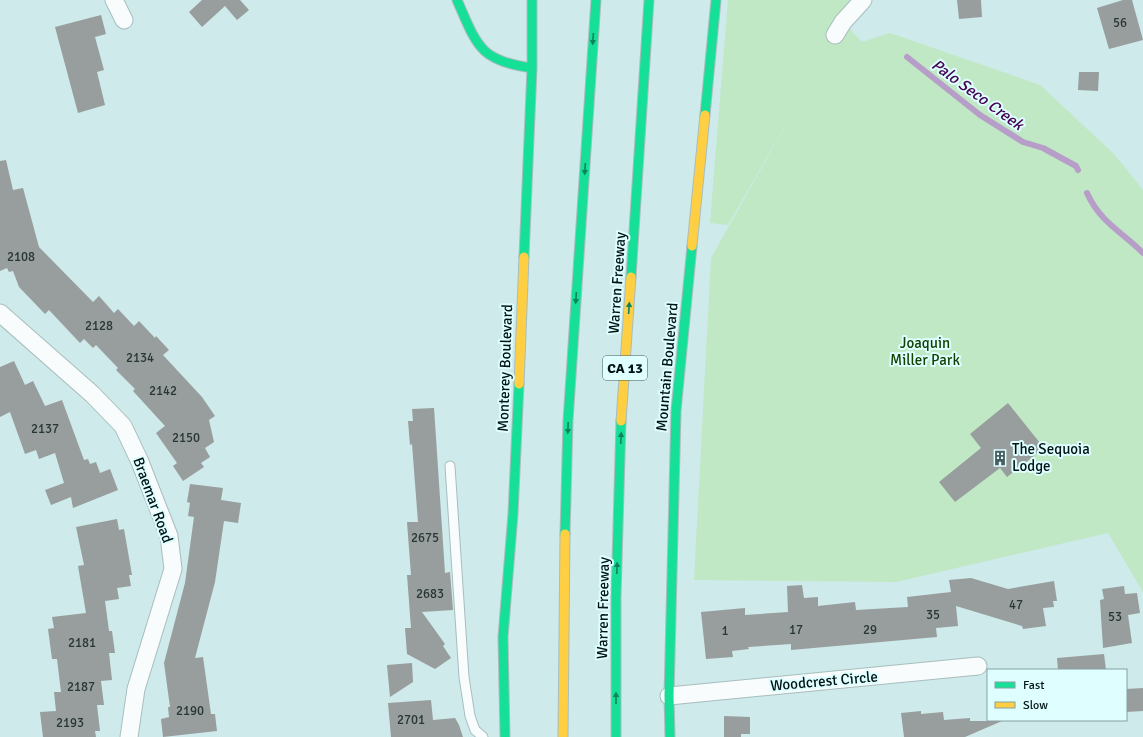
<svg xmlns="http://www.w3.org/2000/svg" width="1143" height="737" viewBox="0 0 1143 737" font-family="Signika,sans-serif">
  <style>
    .green { fill: #c0e8c4 }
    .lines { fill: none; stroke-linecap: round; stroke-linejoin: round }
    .stream { stroke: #b69ec8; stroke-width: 6 }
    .building { fill: #989d9d }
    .lane-casing { stroke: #a8bdbe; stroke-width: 11 }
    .street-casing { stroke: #a8bdbe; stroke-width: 19 }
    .fast-casing { stroke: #a8bdbe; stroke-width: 11 }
    .slow-casing { stroke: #a8bdbe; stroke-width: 11 }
    .lane { stroke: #f8fcfc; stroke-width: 9 }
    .street { stroke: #f8fcfc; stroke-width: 17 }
    .fast { stroke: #16e098; stroke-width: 9 }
    .slow { stroke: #ffcf43; stroke-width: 9 }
    .oneway { fill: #0d845d }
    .labels { text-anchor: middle; stroke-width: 4; stroke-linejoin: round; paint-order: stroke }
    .number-label { font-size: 13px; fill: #273636 }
    .shield { fill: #dffeff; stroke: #445a5a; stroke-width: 1 }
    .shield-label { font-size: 14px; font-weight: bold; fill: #011314 }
    .street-label { font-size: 15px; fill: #011314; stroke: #dffeff }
    .park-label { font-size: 15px; fill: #134200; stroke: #dffeff }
    .poi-label { font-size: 15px; fill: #011314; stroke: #dffeff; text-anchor: start }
    .water-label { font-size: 16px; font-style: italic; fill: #440354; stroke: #dffeff }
  </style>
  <rect width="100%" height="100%" fill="#ceeaea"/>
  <!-- green -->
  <path class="green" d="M 728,0 L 864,0 L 843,22 L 862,42 L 890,33 L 1040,85 L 1114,154 L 1143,190 L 1143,592 L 1108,533 L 896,582 L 694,580 L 711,258 L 797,105 L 728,225 L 710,223 Z"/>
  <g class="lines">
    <!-- stream -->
    <path class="stream" d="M 907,57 L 980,115 L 1023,142 L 1043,148 L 1076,166 L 1078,170
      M 1087,193 C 1100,222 1122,232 1143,253"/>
  </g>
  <!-- building -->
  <path class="building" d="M 202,0 L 240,0 L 249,10 L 237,20 L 225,6 L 202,27 L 189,12 Z
    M 957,0 L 981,0 L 982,17 L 959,19 Z
    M 1123,0 L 1132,0 L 1143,40 L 1109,49 L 1097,8 Z
    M 101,15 L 106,34 L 95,37 L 104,70 L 97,72 L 105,105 L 78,113 L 55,27 Z
    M 1079,72 L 1099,72 L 1098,91 L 1078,90 Z
    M 6,160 L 13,190 L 23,188 L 39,247 L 93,302 L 99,296 L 114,313 L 118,309 L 134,326 L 139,321 L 155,338 L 156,336 L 169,350 L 163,355 L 202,397 L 215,416 L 209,420 L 214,442 L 205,448 L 210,457 L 201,463 L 204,467 L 183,481 L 173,466 L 177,463 L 156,433 L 165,426 L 133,391 L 135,389 L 116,370 L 118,368 L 96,345 L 93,348 L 84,339 L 80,343 L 49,310 L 45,314 L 19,287 L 13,271 L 9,272 L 7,268 L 0,271 L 0,161 Z
    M 14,361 L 25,385 L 33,381 L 45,406 L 62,400 L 84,460 L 88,459 L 90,464 L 96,462 L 100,473 L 110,469 L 118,490 L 73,508 L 71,497 L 51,505 L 45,490 L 64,483 L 55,453 L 39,459 L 36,450 L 25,454 L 10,412 L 0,417 L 0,367 Z
    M 1008,403 L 1044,448 L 1007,477 L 1000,468 L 955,502 L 939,482 L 981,448 L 970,434 Z
    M 434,408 L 445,573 L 450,572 L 453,610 L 422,612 L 445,644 L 443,646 L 451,658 L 435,669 L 407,654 L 405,628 L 411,628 L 407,575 L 411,575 L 407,522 L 418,522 L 412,444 L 410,445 L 408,421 L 413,421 L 412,409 Z
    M 190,484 L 223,488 L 221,500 L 241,503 L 238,523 L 224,521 L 215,582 L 195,658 L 203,657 L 211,714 L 215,714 L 217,731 L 163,737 L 161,719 L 169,717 L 168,707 L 170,707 L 164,663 L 185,583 L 194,517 L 188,516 L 190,503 L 187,502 Z
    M 117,519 L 119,530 L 124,529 L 132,575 L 129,575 L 131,586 L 117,588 L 119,599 L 105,601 L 109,631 L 112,631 L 115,653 L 109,653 L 112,680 L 101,681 L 104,705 L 97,705 L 100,731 L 95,731 L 96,737 L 43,737 L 40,712 L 56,711 L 54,692 L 61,692 L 57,659 L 52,659 L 48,629 L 54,628 L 52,617 L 86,613 L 78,566 L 84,565 L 76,527 Z
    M 971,578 L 1008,589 L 1054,581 L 1057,601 L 1053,601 L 1054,607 L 1043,608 L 1046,626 L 1023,629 L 1022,626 L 956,606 L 958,626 L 936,628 L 937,637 L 791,650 L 791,644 L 748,647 L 749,649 L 732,651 L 733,657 L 706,659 L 701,612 L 745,608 L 745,615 L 788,612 L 787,586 L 802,585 L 804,598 L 818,597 L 818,606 L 855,602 L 856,610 L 908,607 L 907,597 L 951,592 L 949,580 Z
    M 1124,586 L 1125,594 L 1137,593 L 1140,613 L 1128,615 L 1132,643 L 1103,648 L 1100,600 L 1104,599 L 1102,589 Z
    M 1104,654 L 1106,670 L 1058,670 L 1057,658 Z
    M 412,663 L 413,682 L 390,697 L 387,665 Z
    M 1143,688 L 1143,711 L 1126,712 L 1126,689 Z
    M 431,700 L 433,720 L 455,718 L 459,725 L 463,737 L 391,737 L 388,703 Z
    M 921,711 L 921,714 L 943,712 L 944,720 L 970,718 L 970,721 L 1002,721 L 965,737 L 904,737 L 901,713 Z
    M 724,716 L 750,717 L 750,734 L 741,734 L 741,737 L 724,737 Z"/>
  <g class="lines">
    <defs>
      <path id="lane" d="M 450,466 L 464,677 L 470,716 L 475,730 L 483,737"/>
      <path id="street" d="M 114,0 L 124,20
        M 835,35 L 843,22 L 863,0
        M 0,313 L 92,394 L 123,426 L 140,462 L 169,536 L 173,569 L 136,689 L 129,737
        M 669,696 L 978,666"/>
      <path id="fast" d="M 457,0 C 477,45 479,61 532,68
        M 705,115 L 716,0
        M 524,257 L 532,68 L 532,0
        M 631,277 L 649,0
        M 565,534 L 568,421 L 596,0
        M 505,737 L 503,637 L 513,514 L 519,384
        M 616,737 L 616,597 L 621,421
        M 670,737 L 669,696 L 676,411 L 692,246"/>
      <path id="slow" d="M 692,246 L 705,115
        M 519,384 L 524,257
        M 621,421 L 631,277
        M 563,737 L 565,534"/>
    </defs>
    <!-- lane casing -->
    <use href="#lane" class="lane-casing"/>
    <!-- street casing -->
    <use href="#street" class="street-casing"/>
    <!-- fast casing -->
    <use href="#fast" class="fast-casing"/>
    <!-- slow casing -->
    <use href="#slow" class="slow-casing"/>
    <!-- lane -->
    <use href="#lane" class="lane"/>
    <!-- street -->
    <use href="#street" class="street"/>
    <!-- fast -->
    <use href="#fast" class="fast"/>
    <!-- slow -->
    <use href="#slow" class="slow"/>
  </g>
  <!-- one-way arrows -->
  <defs><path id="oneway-solid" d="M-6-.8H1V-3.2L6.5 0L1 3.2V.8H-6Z"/></defs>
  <g class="oneway">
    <use href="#oneway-solid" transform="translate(593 39) rotate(94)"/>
    <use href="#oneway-solid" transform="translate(585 169) rotate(94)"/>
    <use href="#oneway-solid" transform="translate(576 298) rotate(94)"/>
    <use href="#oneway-solid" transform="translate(629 308) rotate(-86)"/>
    <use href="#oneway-solid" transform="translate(568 428) rotate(92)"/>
    <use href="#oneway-solid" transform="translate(621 438) rotate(-88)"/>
    <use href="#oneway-solid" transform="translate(617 568) rotate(-88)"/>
    <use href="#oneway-solid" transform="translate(616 698) rotate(-90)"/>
  </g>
  <!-- icons -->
  <defs>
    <symbol id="building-bare" viewBox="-9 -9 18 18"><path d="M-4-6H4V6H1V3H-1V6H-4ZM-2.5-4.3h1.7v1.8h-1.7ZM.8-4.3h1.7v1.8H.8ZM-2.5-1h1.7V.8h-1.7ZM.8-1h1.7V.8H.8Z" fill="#495e5f" stroke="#dffeff" stroke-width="2.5" paint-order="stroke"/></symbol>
  </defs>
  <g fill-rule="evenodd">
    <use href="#building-bare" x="989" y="447" width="22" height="22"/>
  </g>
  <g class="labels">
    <!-- number labels -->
    <g class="number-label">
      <text x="1120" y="27">56</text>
      <text x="21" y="261">2108</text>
      <text x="99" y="330">2128</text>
      <text x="140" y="362">2134</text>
      <text x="163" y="395">2142</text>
      <text x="45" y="433">2137</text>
      <text x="186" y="442">2150</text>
      <text x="425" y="542">2675</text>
      <text x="430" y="598">2683</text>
      <text x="1016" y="609">47</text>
      <text x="933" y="619">35</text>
      <text x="1115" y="621">53</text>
      <text x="796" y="634">17</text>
      <text x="870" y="634">29</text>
      <text x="725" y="635">1</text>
      <text x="82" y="647">2181</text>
      <text x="81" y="691">2187</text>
      <text x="190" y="715">2190</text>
      <text x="411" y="724">2701</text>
      <text x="70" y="727">2193</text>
    </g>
    <!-- shield labels -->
    <rect class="shield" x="603" y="356" width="44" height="24" rx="3"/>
    <g class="shield-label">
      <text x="625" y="373">CA 13</text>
    </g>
    <!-- street labels -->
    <g class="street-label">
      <text transform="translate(617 283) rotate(-86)" y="5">Warren Freeway</text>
      <text transform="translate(667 367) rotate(-85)" y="5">Mountain Boulevard</text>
      <text transform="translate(505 368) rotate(-88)" y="5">Monterey Boulevard</text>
      <text transform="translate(153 500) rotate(70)" y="5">Braemar Road</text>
      <text transform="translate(603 608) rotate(-89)" y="5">Warren Freeway</text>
      <text transform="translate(824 681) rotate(-5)" y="5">Woodcrest Circle</text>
    </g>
    <!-- park labels -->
    <g class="park-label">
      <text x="925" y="348">Joaquin<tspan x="925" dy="17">Miller Park</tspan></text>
    </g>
    <!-- poi labels -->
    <g class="poi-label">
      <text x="1012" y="454">The Sequoia<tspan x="1012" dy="17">Lodge</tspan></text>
    </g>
    <!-- water labels -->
    <g class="water-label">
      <text transform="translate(978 94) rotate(36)" y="6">Palo Seco Creek</text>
    </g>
  </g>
  <!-- legend -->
  <rect x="987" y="669" width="140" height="52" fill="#dffeff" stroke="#86a0a1"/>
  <rect x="995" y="682" width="20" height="6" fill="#16e098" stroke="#86a0a1"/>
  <text x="1023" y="689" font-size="12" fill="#011314">Fast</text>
  <rect x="995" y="702" width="20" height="6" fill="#ffcf43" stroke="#86a0a1"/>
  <text x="1023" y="709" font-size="12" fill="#011314">Slow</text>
</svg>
